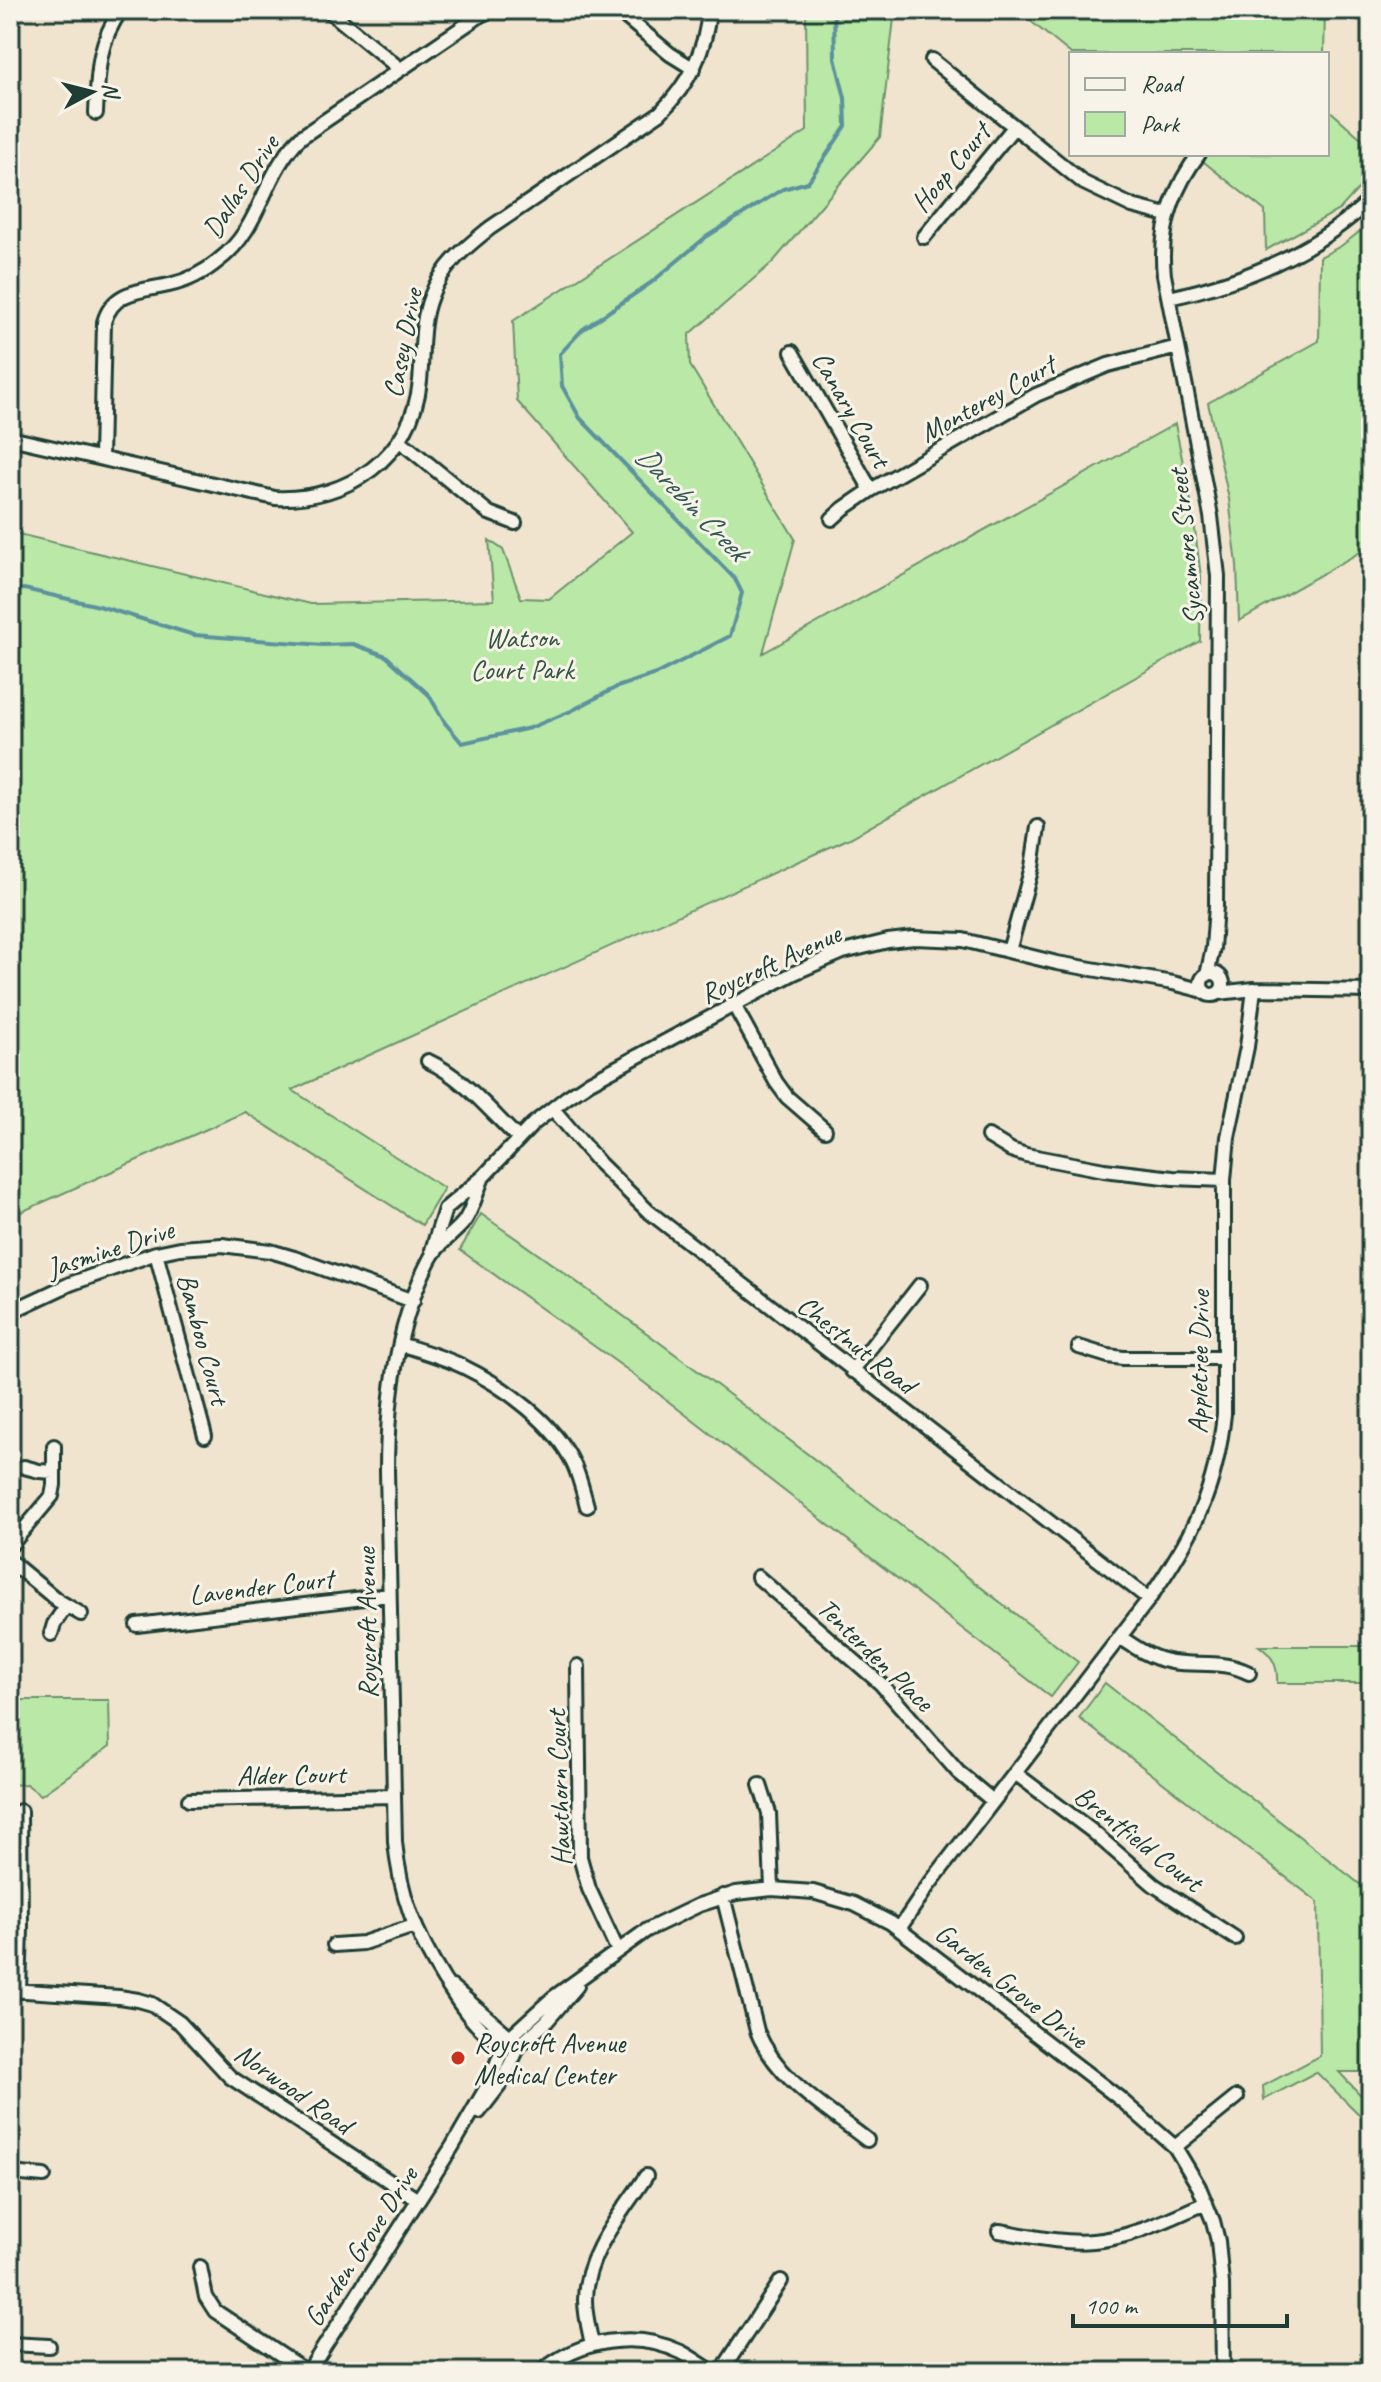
<svg xmlns="http://www.w3.org/2000/svg" width="1381" height="2382" viewBox="0 0 1381 2382" font-family="Caveat,sans-serif">
  <style>
    .green { fill: #bae8a6; stroke: #6c926d; stroke-width: 2 }
    .lines { fill: none; stroke-linecap: round; stroke-linejoin: round }
    .stream { stroke: #5b929e; stroke-width: 4 }
    .minor-casing { stroke: #1f3d34; stroke-width: 18 }
    .minor { stroke: #f7f3e8; stroke-width: 12 }
    .poi-dot { fill: #c8321e; stroke: #f7f3e8; stroke-width: 3 }
    .labels { text-anchor: middle; stroke-width: 6; stroke-linejoin: round; paint-order: stroke }
    .street-label { font-size: 28px; fill: #1f3d34; stroke: #f7f3e8 }
    .park-label { font-size: 28px; fill: #365745; stroke: #f7f3e8 }
    .poi-label { font-size: 28px; fill: #1f3d34; stroke: #f7f3e8; text-anchor: start }
    .water-label { font-size: 30px; font-style: italic; fill: #335957; stroke: #f7f3e8 }
  </style>
  <rect width="100%" height="100%" fill="#f0e4ce"/>
  <filter id="ink" filterUnits="userSpaceOnUse"><feTurbulence type="fractalNoise" baseFrequency=".0125" numOctaves="2"/><feDisplacementMap in="SourceGraphic" scale="16" xChannelSelector="R" yChannelSelector="G"/><feConvolveMatrix kernelMatrix="1 2 1 2 8 2 1 2 1" color-interpolation-filters="sRGB"/></filter>
  <g filter="url(#ink)">
    <!-- green -->
    <path class="green" d="M 806,10 L 895,10 L 880,137 L 773,262 L 689,335 L 690,365 L 795,539 L 763,653 L 1175,424 L 1192,507 L 1201,577 L 1200,641 L 850,838 L 292,1090 L 444,1188 L 422,1225 L 245,1112 L 10,1217 L 10,532 L 311,604 L 494,600 L 489,540 L 503,550 L 521,598 L 549,599 L 632,532 L 517,401 L 513,321 L 807,131 Z
      M 1017,10 L 1325,10 L 1324,54 L 1071,54 Z
      M 1327,108 L 1371,147 L 1371,175 L 1339,210 L 1266,250 L 1265,211 L 1194,154 L 1327,154 Z
      M 1371,223 L 1371,546 L 1239,621 L 1237,565 L 1229,499 L 1208,403 L 1319,341 L 1320,257 L 1341,246 Z
      M 481,1214 C 685,1356 881,1511 1078,1662 L 1051,1697 L 629,1371 L 460,1250 Z
      M 1259,1646 L 1371,1646 L 1371,1683 L 1277,1683 C 1278,1666 1273,1656 1259,1646 Z
      M 1105,1683 L 1371,1893 L 1371,2072 L 1339,2072 L 1371,2106 L 1371,2126 L 1316,2072 L 1264,2100 L 1263,2086 L 1320,2056 L 1318,1902 L 1079,1718 Z
      M 10,1700 L 109,1700 L 110,1746 L 41,1795 L 26,1784 L 10,1785 Z"/>
    <g class="lines">
      <!-- stream -->
      <path class="stream" d="M 10,592 L 24,589 L 99,606 L 194,635 L 323,645 L 353,644 L 386,656 L 429,695 L 445,723 L 462,743 L 530,728 L 571,711 L 617,687 L 656,674 L 730,636 L 742,593 L 735,579 L 580,418 L 562,386 L 560,354 L 582,330 L 652,282 L 706,237 L 783,189 L 808,182 L 846,126 L 845,98 L 835,58 L 834,10"/>
      <defs>
        <path id="minor" d="M 328,10 L 400,69
          M 617,10 L 670,54 L 694,69
          M 932,60 L 1084,183 L 1132,206 L 1167,215
          M 96,113 C 98,73 97,44 121,10
          M 1199,154 C 1172,190 1159,230 1164,275 L 1211,516 L 1218,576 L 1216,906 L 1213,948 L 1207,975
          M 924,237 L 1014,127
          M 1169,298 C 1243,282 1316,252 1371,199
          M 792,352 L 871,490
          M 10,438 L 275,498 C 348,501 412,457 420,381 C 423,352 420,323 431,296 C 442,266 466,247 490,228 L 660,113 C 689,84 706,51 709,10
          M 399,440 L 489,513 L 515,523
          M 101,458 L 104,322 C 113,290 142,291 169,285 C 187,281 205,272 219,260 C 262,228 262,174 301,137 L 488,10
          M 832,519 L 843,509 L 871,490 L 1036,395 L 1108,365 L 1178,347
          M 1009,951 L 1032,867 L 1038,827
          M1201 984a11 11 0 1 1 22 0a11 11 0 1 1-22 0Z
          M 1219,993 L 1254,989 L 1371,991
          M 734,1005 L 776,1082 L 787,1097 L 825,1130
          M 428,1061 C 463,1077 490,1111 518,1138
          M 553,1109 L 600,1164 L 648,1211 L 1149,1599
          M 988,1136 L 1011,1150 L 1026,1155 L 1104,1170 L 1173,1178 L 1224,1180
          M 483,1177 C 477,1190 472,1212 463,1223 C 452,1236 438,1243 430,1259 C 396,1324 387,1399 387,1471 L 395,1842 C 400,1896 416,1935 444,1980 C 464,2009 480,2042 519,2046
          M 432,1250 L 445,1209 L 483,1177 L 533,1124 L 566,1098 L 590,1082 L 681,1033 L 794,973 L 843,952 L 888,941 L 914,938 L 963,940 L 1057,963 L 1173,983 L 1204,991
          M 156,1253 L 205,1436
          M 10,1312 L 70,1284 L 156,1253 L 180,1248 L 222,1245 L 270,1251 L 294,1258 L 413,1301
          M 400,1344 C 421,1351 444,1357 464,1367 C 505,1387 555,1423 574,1465 C 580,1478 583,1492 587,1506
          M 1079,1347 L 1108,1356 L 1123,1358 L 1225,1358
          M 852,1371 L 920,1285
          M 24,1467 L 39,1471 L 54,1472
          M 10,1546 L 52,1496 L 54,1485 L 54,1446
          M 10,1561 L 57,1600 L 81,1614
          M 758,1577 L 881,1684 L 958,1772 L 993,1801
          M 137,1625 L 389,1595
          M 51,1634 L 54,1624 L 66,1606
          M 1120,1637 C 1136,1648 1152,1659 1172,1662 C 1199,1666 1224,1660 1249,1673
          M 578,1666 L 580,1857 L 589,1889 L 617,1949
          M 1015,1773 L 1092,1831 L 1154,1885 L 1235,1938
          M 760,1785 L 769,1813 L 772,1889
          M 189,1800 L 394,1796
          M 723,1896 L 757,2031 C 777,2080 826,2108 867,2140
          M 899,1929 L 928,1886 L 1149,1599 C 1193,1536 1216,1491 1224,1414 L 1224,1180 L 1228,1137 L 1247,1047 L 1254,989
          M 334,1945 L 363,1943 L 414,1926
          M 452,1987 L 516,2042
          M 10,1990 L 119,1997 L 138,2000 L 152,2004 L 180,2023 L 230,2077 L 418,2200
          M 19,1991 L 21,1929 L 20,1811
          M 479,2112 L 502,2082 L 519,2046 L 546,2022 L 577,1986
          M 1175,2147 L 1237,2097
          M 10,2173 L 44,2176
          M 999,2231 C 1030,2236 1062,2244 1093,2241 C 1133,2238 1170,2218 1206,2203
          M 200,2267 L 206,2297 L 215,2311 L 307,2372
          M 10,2344 L 49,2346
          M 592,2344 C 589,2330 585,2315 585,2300 C 585,2254 622,2213 646,2176
          M 308,2372 L 452,2147 L 488,2085 L 503,2048 L 511,2036 L 554,1997 L 647,1930 L 699,1905 L 736,1893 L 772,1889 L 813,1892 L 854,1904 L 891,1923 L 1119,2098 L 1175,2147 L 1199,2187 L 1213,2221 L 1218,2241 L 1222,2284 L 1223,2372
          M 541,2372 C 579,2340 635,2330 681,2352 C 692,2358 702,2365 713,2372
          M 721,2372 L 781,2281"/>
      </defs>
      <!-- minor casing -->
      <use href="#minor" class="minor-casing"/>
      <!-- minor -->
      <use href="#minor" class="minor"/>
    </g>
  </g>
  <!-- markers -->
  <circle class="poi-dot" cx="458" cy="2058" r="8"/>
  <g class="labels">
    <!-- street labels -->
    <g class="street-label">
      <text transform="translate(950 167) rotate(-50)" y="10">Hoop Court</text>
      <text transform="translate(240 186) rotate(-57)" y="10">Dallas Drive</text>
      <text transform="translate(402 343) rotate(-79)" y="10">Casey Drive</text>
      <text transform="translate(987 398) rotate(-29)" y="10">Monterey Court</text>
      <text transform="translate(852 409) rotate(60)" y="10">Canary Court</text>
      <text transform="translate(1185 547) rotate(-96)" y="10">Sycamore Street</text>
      <text transform="translate(770 963) rotate(-25)" y="10">Roycroft Avenue</text>
      <text transform="translate(110 1248) rotate(-18)" y="10">Jasmine Drive</text>
      <text transform="translate(204 1339) rotate(75)" y="10">Bamboo Court</text>
      <text transform="translate(857 1344) rotate(38)" y="10">Chestnut Road</text>
      <text transform="translate(1198 1362) rotate(-89)" y="10">Appletree Drive</text>
      <text transform="translate(261 1586) rotate(-7)" y="10">Lavender Court</text>
      <text transform="translate(366 1623) rotate(-91)" y="10">Roycroft Avenue</text>
      <text transform="translate(876 1654) rotate(44)" y="10">Tenterden Place</text>
      <text transform="translate(291 1774) rotate(-1)" y="10">Alder Court</text>
      <text transform="translate(558 1788) rotate(-92)" y="10">Hawthorn Court</text>
      <text transform="translate(1139 1838) rotate(38)" y="10">Brentfield Court</text>
      <text transform="translate(1012 1985) rotate(38)" y="10">Garden Grove Drive</text>
      <text transform="translate(294 2088) rotate(35)" y="10">Norwood Road</text>
      <text transform="translate(360 2246) rotate(-57)" y="10">Garden Grove Drive</text>
    </g>
    <!-- park labels -->
    <g class="park-label">
      <text x="522" y="647">Watson<tspan x="522" dy="32">Court Park</tspan></text>
    </g>
    <!-- poi labels -->
    <g class="poi-label">
      <text x="474" y="2052">Roycroft Avenue<tspan x="474" dy="32">Medical Center</tspan></text>
    </g>
    <!-- water labels -->
    <g class="water-label">
      <text transform="translate(692 503) rotate(46)" y="10">Darebin Creek</text>
    </g>
  </g>
  <!-- margin -->
  <rect width="1381" height="2382" fill="none" stroke="#f7f3e8" stroke-width="40"/>
  <rect x="20" y="20" width="1341" height="2342" fill="none" stroke="#1f3d34" stroke-width="3" filter="url(#ink)"/>
  <!-- legend -->
  <rect x="1069" y="52" width="260" height="104" fill="#f7f3e8" stroke="#a1aaa0" stroke-width="2"/>
  <rect x="1085" y="78" width="40" height="12" fill="#f7f3e8" stroke="#a1aaa0" stroke-width="2"/>
  <text x="1141" y="92" font-size="24" fill="#1f3d34">Road</text>
  <rect x="1085" y="112" width="40" height="24" fill="#bae8a6" stroke="#a1aaa0" stroke-width="2"/>
  <text x="1141" y="132" font-size="24" fill="#1f3d34">Park</text>
  <!-- north arrow -->
  <g transform="translate(92 92) rotate(83)" stroke="#f7f3e8" stroke-width="6" paint-order="stroke">
  <path d="M0-6L14 30L0 20L-14 30Z" fill="#1f3d34"/>
  <text y="-12" font-size="22" font-weight="bold" text-anchor="middle" fill="#1f3d34">N</text>
  </g>
  <!-- scale -->
  <path d="M1073 2314v12h214v-12" fill="none" stroke="#1f3d34" stroke-width="4"/>
  <text x="1085" y="2314" font-size="24" fill="#1f3d34" stroke="#f7f3e8" stroke-width="6" paint-order="stroke">100 m</text>
</svg>
